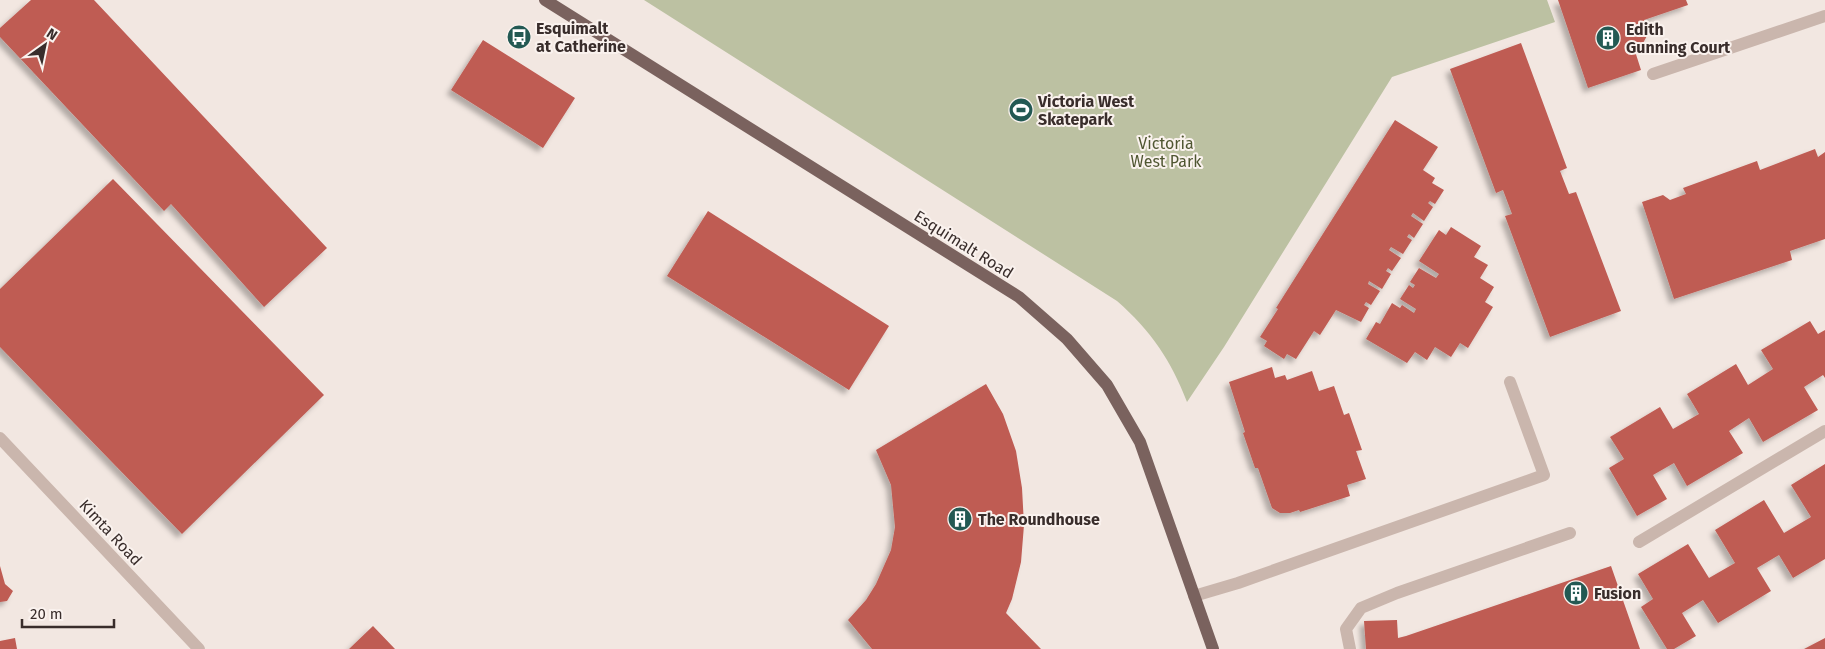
<svg xmlns="http://www.w3.org/2000/svg" width="1825" height="649" viewBox="0 0 1825 649" font-family="'Fira Sans',sans-serif">
  <style>
    .green { fill: #bcc1a2 }
    .building { fill: #bf5b53; filter: url(#shadow) }
    .lines { fill: none; stroke-linecap: round; stroke-linejoin: round }
    .minor { stroke: #cab6ad; stroke-width: 12 }
    .major { stroke: #7a625e; stroke-width: 12 }
    .labels { text-anchor: middle; stroke-width: 4; stroke-linejoin: round; paint-order: stroke }
    .poi-label { font-size: 16px; font-weight: bold; fill: #392d2b; stroke: #faf2ee; text-anchor: start }
    .park-label { font-size: 16px; fill: #4f5631; stroke: #faf2ee }
    .street-label { font-size: 16px; fill: #392d2b; stroke: #faf2ee }
  </style>
  <defs>
    <filter id="shadow"><feDropShadow dx="-4.5" dy="4.5" stdDeviation="2.5" flood-color="#0004"/></filter>
  </defs>
  <rect width="100%" height="100%" fill="#f2e7e1"/>
  <!-- green -->
  <path class="green" d="M 644,0 L 1547,0 L 1555,22 L 1392,77 L 1224,347 L 1187,402 C 1171,360 1151,331 1117,301 Z"/>
  <!-- building -->
  <path class="building" d="M 31,0 L 94,0 L 327,248 L 264,307 L 171,204 L 164,211 L 0,37 L 0,28 Z
    M 1558,0 L 1686,0 L 1688,5 L 1644,20 L 1649,32 L 1642,45 L 1634,48 L 1641,70 L 1588,88 Z
    M 483,40 L 575,98 L 543,148 L 451,90 Z
    M 1521,43 L 1567,168 L 1560,171 L 1569,194 L 1576,192 L 1621,311 L 1550,337 L 1505,216 L 1512,214 L 1503,190 L 1496,193 L 1450,69 Z
    M 1395,120 L 1438,147 L 1423,170 L 1435,178 L 1432,183 L 1444,190 L 1435,204 L 1430,201 L 1428,203 L 1433,207 L 1424,221 L 1413,213 L 1411,216 L 1423,224 L 1414,238 L 1409,234 L 1407,237 L 1412,240 L 1403,254 L 1391,247 L 1389,250 L 1401,258 L 1392,271 L 1388,268 L 1386,271 L 1391,274 L 1382,289 L 1369,281 L 1368,284 L 1380,291 L 1371,305 L 1366,302 L 1364,305 L 1369,308 L 1361,322 L 1336,310 L 1320,335 L 1314,331 L 1296,359 L 1287,354 L 1284,359 L 1264,346 L 1267,341 L 1260,337 L 1278,309 L 1276,308 Z
    M 1815,149 L 1818,157 L 1825,152 L 1825,239 L 1790,251 L 1792,260 L 1674,299 L 1642,202 L 1663,195 L 1670,200 L 1686,194 L 1683,188 L 1757,161 L 1760,170 Z
    M 113,179 L 324,395 L 182,534 L 0,347 L 0,289 Z
    M 708,211 L 889,326 L 849,390 L 667,276 Z
    M 1451,227 L 1481,246 L 1474,257 L 1488,265 L 1480,278 L 1494,287 L 1485,302 L 1493,307 L 1468,348 L 1460,343 L 1451,357 L 1435,347 L 1427,360 L 1415,352 L 1407,363 L 1366,339 L 1376,322 L 1380,324 L 1392,303 L 1400,308 L 1402,305 L 1414,313 L 1416,309 L 1400,299 L 1409,285 L 1413,288 L 1415,285 L 1410,282 L 1419,268 L 1436,278 L 1439,274 L 1419,261 L 1439,230 L 1446,235 Z
    M 1810,321 L 1818,334 L 1825,330 L 1825,378 L 1823,375 L 1804,387 L 1818,410 L 1763,442 L 1749,418 L 1729,431 L 1743,453 L 1687,486 L 1674,463 L 1653,475 L 1667,499 L 1637,516 L 1609,468 L 1624,459 L 1610,437 L 1660,407 L 1673,429 L 1699,414 L 1687,394 L 1736,364 L 1748,385 L 1773,369 L 1761,350 Z
    M 1272,367 L 1275,378 L 1285,375 L 1287,380 L 1312,371 L 1319,391 L 1334,386 L 1344,415 L 1349,413 L 1362,450 L 1356,451 L 1366,479 L 1347,485 L 1350,496 L 1300,512 L 1299,510 L 1290,513 L 1280,513 L 1272,508 L 1258,468 L 1255,468 L 1243,433 L 1245,432 L 1229,382 Z
    M 986,384 L 1003,414 L 1016,451 L 1022,488 L 1024,525 L 1021,562 L 1012,599 L 1006,613 L 1041,649 L 872,649 L 848,620 L 866,600 L 876,584 L 891,550 L 895,527 L 891,485 L 876,450 Z
    M 1825,464 L 1825,559 L 1793,578 L 1779,555 L 1757,568 L 1771,591 L 1718,623 L 1703,600 L 1682,613 L 1696,636 L 1674,649 L 1667,649 L 1641,607 L 1653,599 L 1638,574 L 1688,544 L 1709,578 L 1735,563 L 1715,530 L 1764,500 L 1784,533 L 1811,517 L 1791,485 Z
    M 0,566 L 5,584 L 13,591 L 7,601 L 0,602 Z
    M 1611,566 L 1640,649 L 1366,649 L 1364,621 L 1397,620 L 1398,638 L 1406,636 Z
    M 373,626 L 395,649 L 349,649 Z
    M 15,638 L 17,649 L 0,649 L 0,641 Z
    M 1825,638 L 1825,649 L 1804,649 Z"/>
  <g class="lines">
    <!-- minor -->
    <path class="minor" d="M 1653,74 L 1825,16
      M 0,438 L 199,649
      M 1639,542 L 1825,431
      M 1194,596 L 1238,583 L 1544,475 L 1510,382
      M 1350,649 L 1346,629 L 1361,608 L 1397,593 L 1570,533"/>
    <!-- major -->
    <path class="major" d="M 545,0 L 1019,297 L 1067,339 L 1107,385 L 1140,442 L 1213,649"/>
  </g>
  <!-- icons -->
  <defs>
    <symbol id="bus-disc" viewBox="-11 -11 22 22"><circle r="9.5" fill="#235953" stroke="#faf2ee"/><path d="M-5-6H5V4H4V6H2V4H-2V6H-4V4H-5ZM-3.5-4V0h7V-4ZM-3.5 1.2v1.5H-2V1.2ZM2 1.2v1.5H3.5V1.2Z" fill="#fff"/></symbol>
    <symbol id="building-disc" viewBox="-11 -11 22 22"><circle r="9.5" fill="#235953" stroke="#faf2ee"/><path d="M-4-6H4V6H1V3H-1V6H-4ZM-2.5-4.3h1.7v1.8h-1.7ZM.8-4.3h1.7v1.8H.8ZM-2.5-1h1.7V.8h-1.7ZM.8-1h1.7V.8H.8Z" fill="#fff"/></symbol>
    <symbol id="stadium-disc" viewBox="-11 -11 22 22"><circle r="9.5" fill="#235953" stroke="#faf2ee"/><path d="M0-5a6.5 5 0 1 0 0 10a6.5 5 0 1 0 0-10ZM-3.5-1.8h7v3.6h-7Z" fill="#fff"/></symbol>
  </defs>
  <g fill-rule="evenodd">
    <use href="#bus-disc" x="505" y="23" width="28" height="28"/>
    <use href="#building-disc" x="1594" y="24" width="28" height="28"/>
    <use href="#stadium-disc" x="1007" y="96" width="28" height="28"/>
    <use href="#building-disc" x="946" y="505" width="28" height="28"/>
    <use href="#building-disc" x="1562" y="579" width="28" height="28"/>
  </g>
  <g class="labels">
    <!-- poi labels -->
    <g class="poi-label">
      <text x="536" y="34">Esquimalt<tspan x="536" dy="18">at Catherine</tspan></text>
      <text x="1626" y="35">Edith<tspan x="1626" dy="18">Gunning Court</tspan></text>
      <text x="1038" y="107">Victoria West<tspan x="1038" dy="18">Skatepark</tspan></text>
      <text x="978" y="525">The Roundhouse</text>
      <text x="1594" y="599">Fusion</text>
    </g>
    <!-- park labels -->
    <g class="park-label">
      <text x="1166" y="149">Victoria<tspan x="1166" dy="18">West Park</tspan></text>
    </g>
    <!-- street labels -->
    <g class="street-label">
      <text transform="translate(964 244) rotate(32)" y="6">Esquimalt Road</text>
      <text transform="translate(111 532) rotate(47)" y="6">Kimta Road</text>
    </g>
  </g>
  <!-- north arrow -->
  <g transform="translate(45 45) rotate(33)" stroke="#faf2ee" stroke-width="4" paint-order="stroke">
  <path d="M0-4L9 19L0 12L-9 19Z" fill="#392d2b"/>
  <text y="-8" font-size="14" font-weight="bold" text-anchor="middle" fill="#392d2b">N</text>
  </g>
  <!-- scale -->
  <path d="M22 619v8h92v-8" fill="none" stroke="#392d2b" stroke-width="2.5"/>
  <text x="30" y="619" font-size="15" fill="#392d2b" stroke="#faf2ee" stroke-width="4" paint-order="stroke">20 m</text>
</svg>
